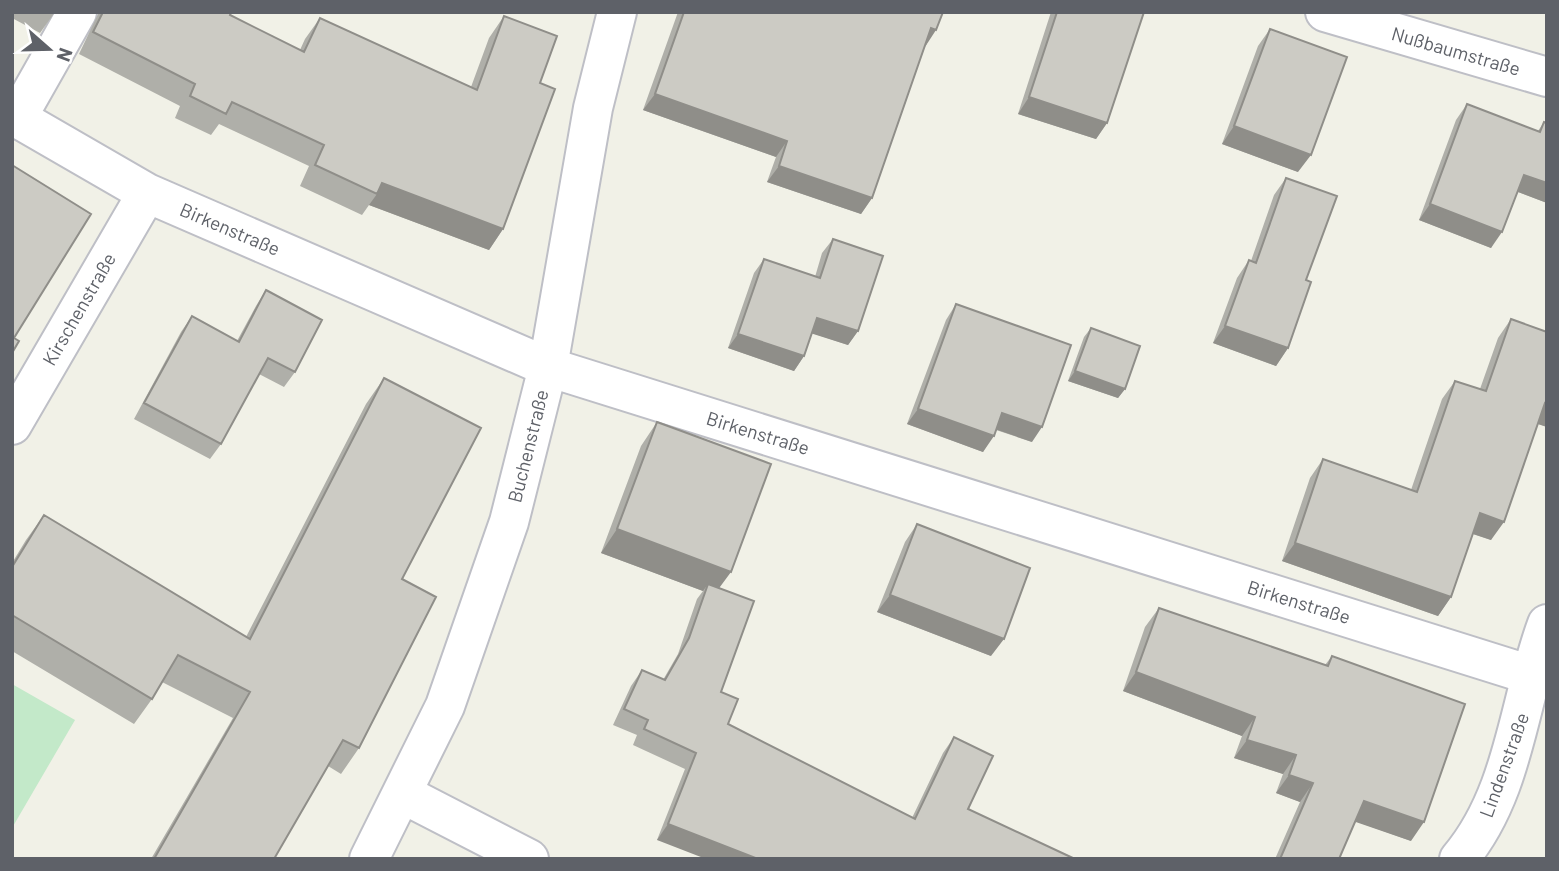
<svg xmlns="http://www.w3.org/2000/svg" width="1559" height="871" viewBox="0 0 1559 871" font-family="Barlow,sans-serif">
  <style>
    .green { fill: #c3e9c9 }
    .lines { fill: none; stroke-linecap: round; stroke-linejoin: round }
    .minor-casing { stroke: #bebfc6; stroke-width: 42 }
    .minor { stroke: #fff; stroke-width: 38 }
    .wall { fill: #afafa9 }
    .shaded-wall { fill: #8f8e89 }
    .building { fill: #cccbc4; stroke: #8f8e89; stroke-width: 2 }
    .labels { text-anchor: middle; stroke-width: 5; stroke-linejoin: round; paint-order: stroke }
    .street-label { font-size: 19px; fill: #5e6168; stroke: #fff }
  </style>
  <rect width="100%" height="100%" fill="#f1f1e7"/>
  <!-- green -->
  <path class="green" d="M 12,684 L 75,720 L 12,828 Z"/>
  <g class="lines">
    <defs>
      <path id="minor" d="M 1325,12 L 1547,77
        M 12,115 L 147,193 L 548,367 L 1534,676
        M 17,118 L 77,12
        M 12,425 L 147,193
        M 403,794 L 529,859
        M 369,859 L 445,706 L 509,522 L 548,367 L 593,108 L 617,12
        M 1459,859 C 1515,793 1518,702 1547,624"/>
    </defs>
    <!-- minor casing -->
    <use href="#minor" class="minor-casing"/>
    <!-- minor -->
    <use href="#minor" class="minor"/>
  </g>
  <!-- wall -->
  <path class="wall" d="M 12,12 L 55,12 L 40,33 L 12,18 Z
    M 99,12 L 231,12 L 230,15 L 300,50 L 305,39 L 320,18 L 471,87 L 489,38 L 504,16 L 540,83 L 503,229 L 489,250 L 369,205 L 362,215 L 300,186 L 309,166 L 219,124 L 211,135 L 175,118 L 180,106 L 79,54 Z
    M 678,12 L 943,12 L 925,46 L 872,198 L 861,214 L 767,182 L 776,157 L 643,110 Z
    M 1051,12 L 1144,12 L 1107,123 L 1096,139 L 1018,114 Z
    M 1270,29 L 1298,172 L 1222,144 L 1258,46 Z
    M 1467,104 L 1538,131 L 1544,122 L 1547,203 L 1518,192 L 1491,248 L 1419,220 L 1456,120 Z
    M 1286,178 L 1306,280 L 1288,348 L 1276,366 L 1213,343 L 1237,278 L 1249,260 L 1251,261 L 1274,195 Z
    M 833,239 L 858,331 L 848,345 L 812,333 L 804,356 L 794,371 L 728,348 L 754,273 L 764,259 L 815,277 L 822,253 Z
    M 266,290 L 295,372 L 284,387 L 259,374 L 221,444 L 210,459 L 134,419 L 181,332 L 192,316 L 237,341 L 256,306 Z
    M 956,304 L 1032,442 L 996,430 L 983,452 L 907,424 L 946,320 Z
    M 1511,319 L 1547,332 L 1547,427 L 1538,424 L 1491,540 L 1473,534 L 1451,597 L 1438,616 L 1282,561 L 1310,478 L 1323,459 L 1411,490 L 1442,399 L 1455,381 L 1480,389 L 1498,338 Z
    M 1091,328 L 1125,389 L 1118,398 L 1068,381 L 1084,337 Z
    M 384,378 L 402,579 L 359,748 L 341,774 L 328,766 L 274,859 L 151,859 L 233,718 L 162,682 L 152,699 L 134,724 L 12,651 L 12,563 L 26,540 L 44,515 L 246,637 L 366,404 Z
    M 657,422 L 719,588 L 721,692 L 728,724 L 912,818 L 943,753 L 954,737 L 968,809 L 1075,859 L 657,840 L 685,769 L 633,745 L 637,735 L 613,725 L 631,686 L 642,670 L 663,680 L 678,654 L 697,599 L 703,591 L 601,553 L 641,446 Z
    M 917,524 L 991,656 L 877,612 L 905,542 Z
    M 1159,608 L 1325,665 L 1332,656 L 1411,841 L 1355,821 L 1339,859 L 1275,859 L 1300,802 L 1276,793 L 1283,774 L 1234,758 L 1242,736 L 1123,691 L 1145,627 Z"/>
  <!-- shaded-wall -->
  <path class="shaded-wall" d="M 931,28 L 936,30 L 925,47 Z
    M 655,94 L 787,141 L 776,157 L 643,110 Z
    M 1029,97 L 1107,123 L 1096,139 L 1018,114 Z
    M 1234,126 L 1311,155 L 1298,172 L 1222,144 Z
    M 779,166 L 872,198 L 861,214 L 767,182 Z
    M 1524,175 L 1547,183 L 1547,203 L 1513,190 Z
    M 382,183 L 503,229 L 489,250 L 369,205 L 377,194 Z
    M 1430,204 L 1502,232 L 1491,248 L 1419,220 Z
    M 817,318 L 858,331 L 848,345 L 807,332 Z
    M 1225,326 L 1288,348 L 1276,366 L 1213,343 Z
    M 738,334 L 804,356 L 794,371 L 728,348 Z
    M 1075,371 L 1125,389 L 1118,398 L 1068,381 Z
    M 1545,403 L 1547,404 L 1547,427 L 1532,422 Z
    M 918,409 L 994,436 L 983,452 L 907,424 Z
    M 1002,413 L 1042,427 L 1032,442 L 992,428 Z
    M 1480,513 L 1504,522 L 1491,540 L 1467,532 Z
    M 617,529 L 731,572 L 714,595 L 708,584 L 703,591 L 601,553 Z
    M 1295,543 L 1451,597 L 1438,616 L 1282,561 Z
    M 890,595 L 1004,639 L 991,656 L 877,612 Z
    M 1136,672 L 1255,717 L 1242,736 L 1123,691 Z
    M 1247,740 L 1296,755 L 1283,774 L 1234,758 Z
    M 1289,775 L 1313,783 L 1300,802 L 1276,793 Z
    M 1364,801 L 1424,822 L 1411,841 L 1350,820 Z
    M 668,824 L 758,859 L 706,859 L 657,840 Z"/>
  <!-- building -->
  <path class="building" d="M 103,12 L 231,12 L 230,15 L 304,52 L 320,18 L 477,90 L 504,16 L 557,36 L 540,83 L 555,89 L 503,229 L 382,183 L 377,194 L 315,165 L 324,145 L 232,102 L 226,114 L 190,96 L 195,84 L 93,32 Z
    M 684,12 L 943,12 L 936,30 L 931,28 L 872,198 L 779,166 L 787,141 L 655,94 Z
    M 1057,12 L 1144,12 L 1107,123 L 1029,97 Z
    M 1270,29 L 1347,57 L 1311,155 L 1234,126 Z
    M 1467,104 L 1540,132 L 1544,122 L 1547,123 L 1547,183 L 1524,175 L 1502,232 L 1430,204 Z
    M 12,165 L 91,214 L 14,338 L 19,341 L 12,353 Z
    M 1286,178 L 1337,196 L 1306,280 L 1311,282 L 1288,348 L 1225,326 L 1249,260 L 1256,263 Z
    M 833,239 L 883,256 L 858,331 L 817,318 L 804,356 L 738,334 L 764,259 L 820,278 Z
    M 266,290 L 322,320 L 295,372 L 268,358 L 221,444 L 144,403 L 192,316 L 239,342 Z
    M 956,304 L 1071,345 L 1042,427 L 1002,413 L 994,436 L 918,409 Z
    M 1511,319 L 1547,332 L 1547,404 L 1545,403 L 1504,522 L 1480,513 L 1451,597 L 1295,543 L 1323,459 L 1417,492 L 1455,381 L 1486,391 Z
    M 1091,328 L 1140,346 L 1125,389 L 1075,371 Z
    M 384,378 L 481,428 L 402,579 L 436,597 L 359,748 L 343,740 L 274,859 L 154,859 L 250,692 L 178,655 L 152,699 L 12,615 L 12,567 L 44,515 L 250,639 Z
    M 657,422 L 771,464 L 731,572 L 617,529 Z
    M 917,524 L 1030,568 L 1004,639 L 890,595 Z
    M 708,584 L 754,601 L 721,692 L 738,699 L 728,724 L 915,819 L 954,737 L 993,756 L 968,809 L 1075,859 L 758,859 L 668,824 L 696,753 L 644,729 L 648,720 L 624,709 L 642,670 L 665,680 L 689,638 Z
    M 1159,608 L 1328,666 L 1332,656 L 1465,704 L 1424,822 L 1364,801 L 1339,859 L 1280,859 L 1313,783 L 1289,775 L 1296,755 L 1247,740 L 1255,717 L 1136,672 Z"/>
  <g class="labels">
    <!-- street labels -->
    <g class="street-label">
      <text transform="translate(1456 51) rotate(16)" y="7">Nußbaumstraße</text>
      <text transform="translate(230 229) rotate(23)" y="7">Birkenstraße</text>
      <text transform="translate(79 309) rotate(-60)" y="7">Kirschenstraße</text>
      <text transform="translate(758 433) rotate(17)" y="7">Birkenstraße</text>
      <text transform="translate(528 446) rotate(-76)" y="7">Buchenstraße</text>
      <text transform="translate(1299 602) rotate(17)" y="7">Birkenstraße</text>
      <text transform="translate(1504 765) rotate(-70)" y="7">Lindenstraße</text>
    </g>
  </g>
  <!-- border -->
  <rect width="1559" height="871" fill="none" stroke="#5e6168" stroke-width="28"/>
  <!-- north arrow -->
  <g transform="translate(49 49) rotate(110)" stroke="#ffffff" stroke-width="5" paint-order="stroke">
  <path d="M0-5L12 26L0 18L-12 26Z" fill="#5e6168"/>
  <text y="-10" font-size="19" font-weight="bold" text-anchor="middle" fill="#5e6168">N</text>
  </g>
</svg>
